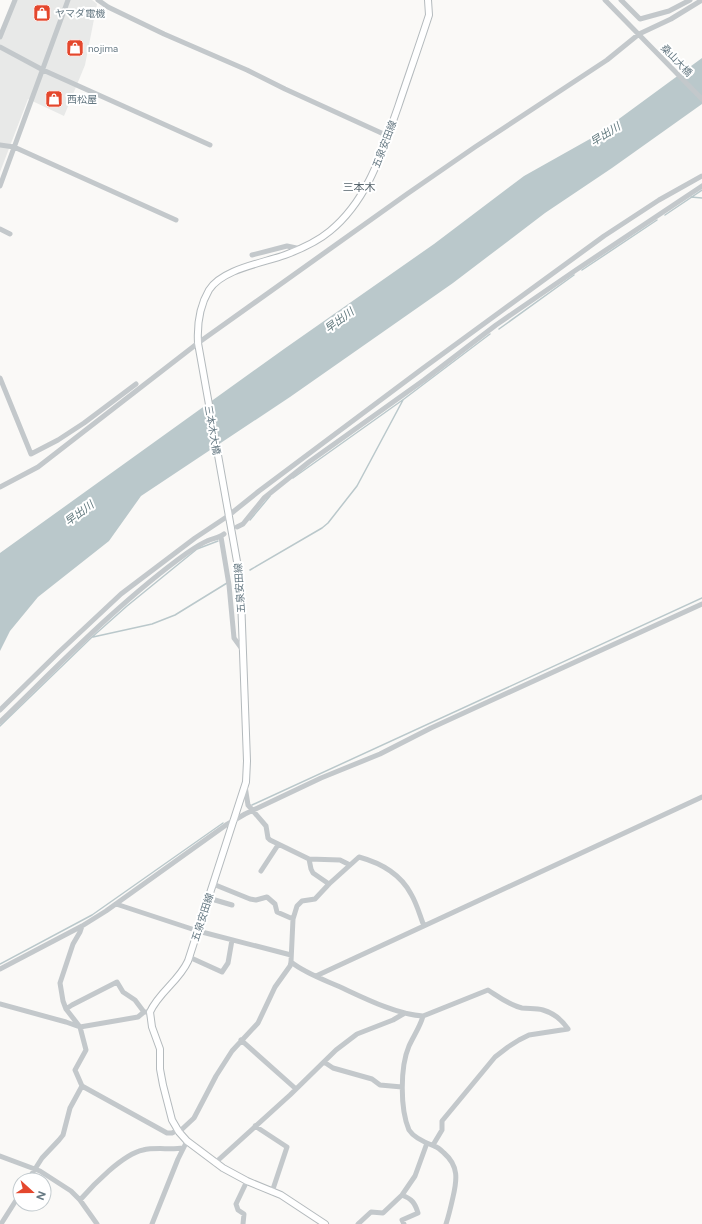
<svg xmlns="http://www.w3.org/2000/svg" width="702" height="1224" viewBox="0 0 702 1224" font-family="Figtree,'Noto Sans JP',sans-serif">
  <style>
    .built { fill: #e8e9e8 }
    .water { fill: #bac8cb }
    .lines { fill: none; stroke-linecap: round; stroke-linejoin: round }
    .stream { stroke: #bac8cb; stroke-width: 1.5 }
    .major-casing { stroke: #b4babd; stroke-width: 8 }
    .minor { stroke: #c3c8cb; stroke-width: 5 }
    .major { stroke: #fff; stroke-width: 6 }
    .labels { text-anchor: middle; stroke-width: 4; stroke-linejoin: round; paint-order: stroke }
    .poi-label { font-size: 10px; fill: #657882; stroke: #fff; text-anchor: start }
    .street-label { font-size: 10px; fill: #657882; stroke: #fff }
    .water-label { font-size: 11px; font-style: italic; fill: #5f777c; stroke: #fff }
    .neighbourhood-label { font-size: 11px; fill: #57656d; stroke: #fff }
  </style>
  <rect width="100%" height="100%" fill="#faf9f7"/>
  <!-- built -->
  <path class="built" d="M 16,0 L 92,0 L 97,4 L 85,65 L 64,116 L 28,99 L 0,172 L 0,40 Z"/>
  <!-- water -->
  <path class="water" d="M 702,58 L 702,104 L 612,168 L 545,213 L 453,283 L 290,397 L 141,496 L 109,541 L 38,597 L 10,631 L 0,651 L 0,553 L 284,349 L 434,244 L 524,176 L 597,135 Z"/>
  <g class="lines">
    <!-- stream -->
    <path class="stream" d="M 691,197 L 702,198
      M 665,215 L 702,190
      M 582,270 L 657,220
      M 499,329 L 574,275
      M 293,478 L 404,399 L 490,334
      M 250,520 L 270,496
      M 250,570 L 322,528 L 328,523 L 357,486 L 403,400
      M 93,637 L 152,624 L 175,615 L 227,583
      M 0,726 L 91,638 L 127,606 L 197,549 L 218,541
      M 252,805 L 702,598
      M 0,964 L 92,915 L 223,823"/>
    <defs>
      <path id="major" d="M 325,1224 L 281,1195 L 247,1181 L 223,1168 L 187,1141 L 179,1132 L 172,1120 L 163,1085 L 160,1069 L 160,1049 L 152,1027 L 150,1012 C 159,992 179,981 188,961 L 246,782 L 247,761 L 241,598 L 238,567 L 198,343 C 197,325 199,307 209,290 C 222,269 263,263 285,255 C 301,249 317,242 330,231 C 368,200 382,152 398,107 C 408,77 419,46 429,15 L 428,0"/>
    </defs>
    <!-- major casing -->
    <use href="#major" class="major-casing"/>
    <!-- minor -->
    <path class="minor" d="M 98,0 L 108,7 L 164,34 L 247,70 L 285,89 L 388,136
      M 605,0 L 702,99
      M 621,0 L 640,19 L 669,11 L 690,0
      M 0,37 L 15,0
      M 0,47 L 43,70 L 210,145
      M 0,145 L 14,147 L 176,220
      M 0,186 L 68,0
      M 0,229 L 10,234
      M 252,255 L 287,246 L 301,249
      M 0,378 L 31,454 L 58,440 L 84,423 L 136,384
      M 0,487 L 38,467 L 198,343 L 407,194 L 475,147 L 607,60 L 639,34 L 671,19 L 702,0
      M 237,527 L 243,524 L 264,498 L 309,462 L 424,380 L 496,325 L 576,270 L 702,186
      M 221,537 L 229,585 L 234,638 L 242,649
      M 0,710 L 59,652 L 121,594 L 195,538 L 228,516 L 259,491 L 422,369 L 604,236 L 659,200 L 702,176
      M 0,722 C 59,665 120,601 187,553 C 193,549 200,544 207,541 C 213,538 219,538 224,534
      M 245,786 L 248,805 L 266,826 L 268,838 L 270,840 L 309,859 L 311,869 L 313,873 L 329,884
      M 309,859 L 340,860 L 350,865
      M 261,871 L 278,845
      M 213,884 L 250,899 L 256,900 L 267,897 L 275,904 L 277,912 L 293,919
      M 208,898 L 232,905
      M 116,904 L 198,931 L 291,955
      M 189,957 L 222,972 L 228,963 L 232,940
      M 291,962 C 305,973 322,979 338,986 C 362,997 397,1015 423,1016 L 488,990 C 499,997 509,1005 522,1008 C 529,1009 536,1008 543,1010 C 553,1013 562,1020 568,1029 L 529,1035 L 519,1040 L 508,1047 L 495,1057 L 442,1121 L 442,1130 L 433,1145
      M 0,969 L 82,926 L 106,911 L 226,825 L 245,814 L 321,778 L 380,754 L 431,728 L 702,604
      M 316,976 L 702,797
      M 0,1004 L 66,1022 L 80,1027 L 138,1017 L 144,1012 L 150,1012
      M 66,1009 L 72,1005 L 117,982 L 123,992 L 135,1000 L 144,1012
      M 423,1016 C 420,1027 414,1035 409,1046 C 400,1067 400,1109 409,1130 C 414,1138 426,1143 434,1146 C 438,1147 441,1150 444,1153 C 459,1166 457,1180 453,1197 C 451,1206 449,1215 446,1224
      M 241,1040 L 296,1089
      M 324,1062 L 333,1068 L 372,1079 L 380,1085 L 402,1087
      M 82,1086 L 167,1133 L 172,1133 L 178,1130
      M 255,1126 L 287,1147 L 272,1192
      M 179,1132 L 194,1118 L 216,1076 L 232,1051 L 258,1023 L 275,987 L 290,966 L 291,962 L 293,919 L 297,906 L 302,901 L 315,899 L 329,884 L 359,857 C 381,863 400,873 411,894 C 417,904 420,916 424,926
      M 0,1156 L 40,1171 L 71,1191 L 80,1200 L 97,1224
      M 215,1163 L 290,1095 L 336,1050 L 357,1034 L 393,1020 L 405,1013
      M 28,1180 L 42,1158 L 59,1140 L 63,1135 L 70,1108 L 82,1086 L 75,1070 L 86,1050 L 80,1027 L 66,1009 L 63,1001 L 60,983 L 73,944 L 80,932 L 82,926
      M 402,1195 C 412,1199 415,1203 418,1213 L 402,1220 L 404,1224
      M 80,1200 C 93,1185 123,1154 143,1150 C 155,1147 171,1150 183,1148
      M 1,1224 L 20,1194
      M 152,1224 L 178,1159 L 187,1141
      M 243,1224 L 244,1214 L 238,1210 L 236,1204 L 247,1181
      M 358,1224 L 371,1212 L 383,1213 L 402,1195 L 415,1176 L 427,1143"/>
    <!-- major -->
    <use href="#major" class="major"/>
  </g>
  <!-- icons -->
  <defs>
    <symbol id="shop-square" viewBox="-11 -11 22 22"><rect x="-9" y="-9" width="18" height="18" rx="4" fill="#e4472d" stroke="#fff"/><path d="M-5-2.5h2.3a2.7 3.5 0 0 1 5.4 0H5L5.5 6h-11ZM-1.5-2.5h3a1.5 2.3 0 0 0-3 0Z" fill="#fff"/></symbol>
  </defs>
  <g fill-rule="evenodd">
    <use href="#shop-square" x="32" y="3" width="20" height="20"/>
    <use href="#shop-square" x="65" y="38" width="20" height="20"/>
    <use href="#shop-square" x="44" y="89" width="20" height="20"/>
  </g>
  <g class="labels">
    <!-- poi labels -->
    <g class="poi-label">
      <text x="55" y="17">ヤマダ電機</text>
      <text x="88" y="52">nojima</text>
      <text x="67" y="103">西松屋</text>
    </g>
    <!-- street labels -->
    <g class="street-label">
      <text transform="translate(677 60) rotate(46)" y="4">桑山大橋</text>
      <text transform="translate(384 144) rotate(-69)" y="4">五泉安田線</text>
      <text transform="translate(213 430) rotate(80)" y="4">三本木大橋</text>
      <text transform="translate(239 588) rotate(-94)" y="4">五泉安田線</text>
      <text transform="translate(202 917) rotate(-72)" y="4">五泉安田線</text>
    </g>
    <!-- water labels -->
    <g class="water-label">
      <text transform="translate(605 134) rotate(-32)" y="4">早出川</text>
      <text transform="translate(339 320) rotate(-37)" y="4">早出川</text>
      <text transform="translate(79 513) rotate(-37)" y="4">早出川</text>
    </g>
    <!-- neighbourhood labels -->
    <g class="neighbourhood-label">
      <text x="359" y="191">三本木</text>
    </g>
  </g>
  <!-- north arrow -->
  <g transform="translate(32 1192) rotate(111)"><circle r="19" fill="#ffffff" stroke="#c1c9cd"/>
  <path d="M0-3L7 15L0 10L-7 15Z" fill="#e4472d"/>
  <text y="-6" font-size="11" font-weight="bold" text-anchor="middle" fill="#657882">N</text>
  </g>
</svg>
